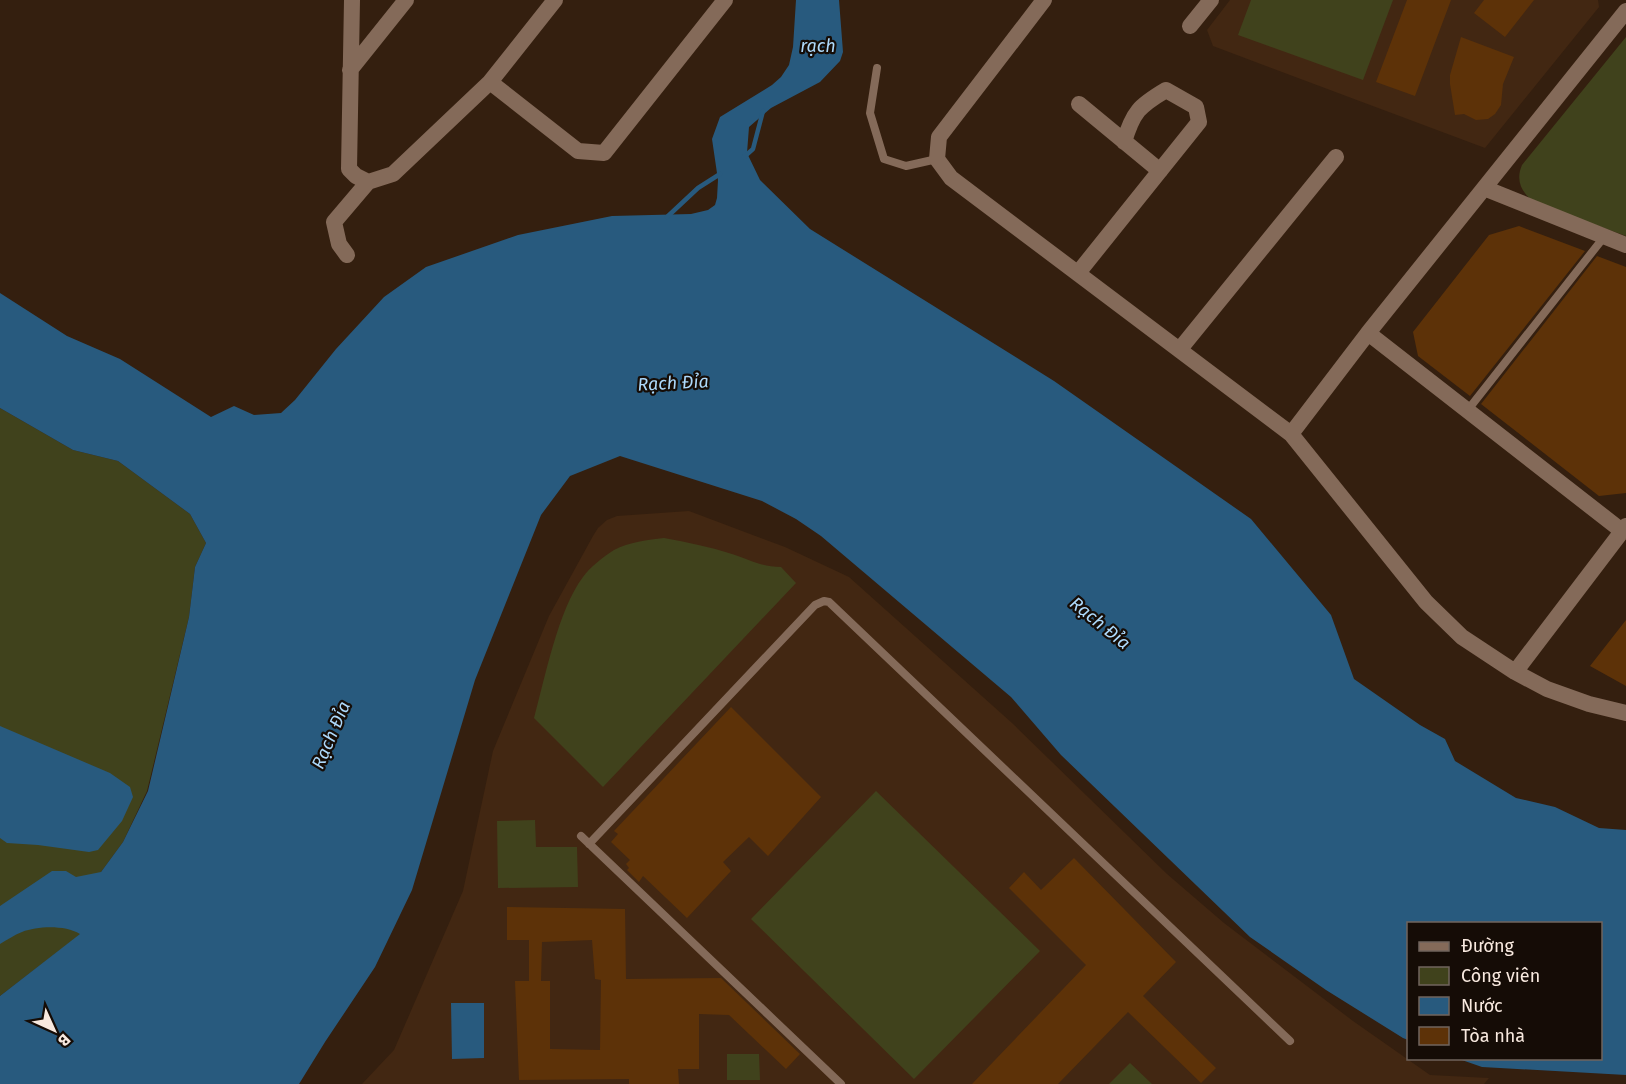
<svg xmlns="http://www.w3.org/2000/svg" width="1626" height="1084" viewBox="0 0 1626 1084" font-family="'Fira Sans',sans-serif">
  <style>
    .built { fill: #422712 }
    .green { fill: #40421c }
    .water { fill: #285a7e }
    .lines { fill: none; stroke-linecap: round; stroke-linejoin: round }
    .stream { stroke: #285a7e; stroke-width: 4.5 }
    .building { fill: #5d3208; fill-rule: evenodd }
    .lane { stroke: #846a59; stroke-width: 8 }
    .street { stroke: #846a59; stroke-width: 16 }
    .labels { text-anchor: middle; stroke-width: 4.5; stroke-linejoin: round; paint-order: stroke }
    .water-label { font-size: 18px; font-style: italic; fill: #add9fb; stroke: #150c06 }
  </style>
  <rect width="100%" height="100%" fill="#341f0f"/>
  <!-- built -->
  <path class="built" d="M 1230,0 L 1598,0 L 1599,7 L 1485,148 L 1213,46 L 1207,30 Z
    M 689,511 L 785,547 L 849,577 L 1012,723 L 1167,874 L 1224,923 L 1353,1021 L 1430,1075 L 1489,1078 L 1484,1084 L 362,1084 L 394,1050 L 463,891 L 493,751 L 549,616 L 593,536 L 598,528 L 607,520 L 617,516 Z"/>
  <!-- green -->
  <path class="green" d="M 1251,0 L 1393,0 L 1363,80 L 1238,35 Z
    M 1626,37 L 1626,236 L 1536,203 C 1522,194 1515,181 1522,165 Z
    M 0,408 L 73,450 L 118,461 L 190,514 L 206,543 L 195,567 L 189,617 L 147,791 L 123,842 L 101,872 L 81,934 L 0,996 Z
    M 664,538 C 687,542 710,547 732,554 C 750,560 762,567 781,567 L 796,583 L 603,787 L 534,718 C 545,678 558,610 583,577 C 590,567 603,557 614,550 C 629,542 648,540 664,538 Z
    M 876,791 L 1040,951 L 914,1079 L 751,919 Z
    M 535,820 L 536,847 L 577,847 L 578,887 L 498,888 L 497,821 Z
    M 727,1054 L 759,1054 L 760,1080 L 727,1080 Z
    M 1130,1063 L 1152,1084 L 1109,1084 Z"/>
  <!-- water -->
  <path class="water" d="M 796,0 L 839,0 L 843,52 L 840,61 L 820,82 L 771,108 L 749,127 L 747,153 L 760,180 L 810,229 L 1054,381 L 1251,519 L 1331,615 L 1354,679 L 1420,725 L 1445,739 L 1455,761 L 1516,798 L 1555,807 L 1599,828 L 1626,830 L 1626,1075 L 1482,1067 L 1459,1059 L 1600,1058 L 1600,924 L 1408,924 L 1408,1040 L 1403,1038 L 1326,990 L 1250,937 L 1061,755 L 1011,697 L 821,536 L 796,519 L 762,501 L 620,456 L 570,476 L 541,515 L 475,680 L 412,890 L 375,967 L 325,1042 L 299,1084 L 0,1084 L 0,996 L 80,934 C 65,925 38,926 22,932 C 14,935 7,940 0,944 L 0,906 L 52,871 L 66,871 L 76,877 L 101,872 L 123,842 L 148,791 L 189,617 L 195,567 L 206,543 L 190,514 L 118,461 L 73,450 L 0,408 L 0,293 L 67,336 L 120,359 L 211,417 L 234,406 L 254,415 L 281,413 L 295,400 L 336,349 L 384,297 L 426,267 L 518,235 L 612,216 L 691,214 L 708,210 L 715,205 L 717,198 L 718,180 L 712,139 L 720,117 L 772,85 L 781,77 L 789,65 L 793,47 Z
    M 0,726 L 110,773 L 130,787 L 133,797 L 122,821 L 98,850 L 89,852 L 38,845 L 7,843 L 0,838 Z
    M 451,1003 L 484,1003 L 484,1058 L 452,1059 Z"/>
  <g class="lines">
    <!-- stream -->
    <path class="stream" d="M 744,157 L 753,149 L 763,111
      M 667,217 L 698,188 L 720,174"/>
  </g>
  <!-- building -->
  <path class="building" d="M 1407,0 L 1451,0 L 1415,96 L 1376,82 Z
    M 1484,0 L 1534,0 L 1505,37 L 1474,13 Z
    M 1461,37 L 1514,57 L 1503,84 L 1501,105 L 1495,114 L 1488,119 L 1476,120 L 1464,114 L 1455,115 L 1450,84 L 1450,75 Z
    M 1519,226 L 1585,251 L 1470,396 L 1418,356 L 1413,332 L 1489,235 Z
    M 1597,256 L 1626,267 L 1626,493 L 1599,496 L 1481,404 Z
    M 1626,620 L 1626,686 L 1590,666 Z
    M 731,707 L 821,797 L 768,856 L 749,837 L 723,862 L 731,871 L 687,918 L 643,876 L 639,882 L 627,870 L 629,868 L 626,864 L 630,860 L 611,842 L 618,834 L 614,831 Z
    M 1074,858 L 1176,962 L 1143,996 L 1216,1068 L 1201,1083 L 1128,1012 L 1058,1084 L 972,1084 L 1086,965 L 1009,888 L 1024,872 L 1041,890 Z
    M 507,907 L 625,909 L 626,979 L 721,978 L 800,1054 L 786,1069 L 729,1015 L 699,1014 L 699,1069 L 678,1069 L 679,1084 L 629,1084 L 629,1079 L 519,1080 L 515,981 L 529,981 L 529,940 L 507,940 ZM 592,940 L 595,979 L 601,980 L 600,1050 L 550,1049 L 550,981 L 541,981 L 542,942 Z"/>
  <g class="lines">
    <!-- lane -->
    <path class="lane" d="M 877,68 L 870,113 L 884,159 L 906,166 L 937,159
      M 1467,411 L 1604,237
      M 581,836 L 841,1084
      M 589,844 L 815,605 L 824,601 L 829,602 L 1290,1041"/>
    <!-- street -->
    <path class="street" d="M 352,0 L 349,169 L 356,176 L 368,182
      M 1044,0 L 939,137 L 937,159 L 951,178 L 1291,434 L 1426,602 L 1462,637 L 1515,672 L 1547,689 L 1589,704 L 1626,713
      M 1190,26 L 1211,0
      M 350,70 L 406,0
      M 490,82 L 578,151 L 604,153 L 725,0
      M 1079,104 L 1160,171
      M 1484,188 L 1626,245
      M 347,255 L 339,244 L 334,222 L 368,182 L 393,174 L 490,82 L 555,0
      M 1078,273 L 1199,122 L 1196,107 L 1166,90 C 1139,106 1133,112 1124,142
      M 1368,333 L 1622,531
      M 1180,349 L 1336,157
      M 1291,434 L 1368,333 L 1626,11
      M 1515,672 L 1626,526"/>
  </g>
  <g class="labels">
    <!-- water labels -->
    <g class="water-label">
      <text x="818" y="52">rạch</text>
      <text transform="translate(673 383) rotate(-3)" y="6">Rạch Đỉa</text>
      <text transform="translate(1100 623) rotate(39)" y="6">Rạch Đỉa</text>
      <text transform="translate(331 735) rotate(-67)" y="6">Rạch Đỉa</text>
    </g>
  </g>
  <!-- legend -->
  <rect x="1407" y="922" width="195" height="138" fill="#150c06" stroke="#70645d" stroke-width="1.5"/>
  <rect x="1419" y="942" width="30" height="9" fill="#846a59" stroke="#70645d" stroke-width="1.5"/>
  <text x="1461" y="952" font-size="18" fill="#f8e9df">Đường</text>
  <rect x="1419" y="967" width="30" height="18" fill="#40421c" stroke="#70645d" stroke-width="1.5"/>
  <text x="1461" y="982" font-size="18" fill="#f8e9df">Công viên</text>
  <rect x="1419" y="997" width="30" height="18" fill="#285a7e" stroke="#70645d" stroke-width="1.5"/>
  <text x="1461" y="1012" font-size="18" fill="#f8e9df">Nước</text>
  <rect x="1419" y="1027" width="30" height="18" fill="#5d3208" stroke="#70645d" stroke-width="1.5"/>
  <text x="1461" y="1042" font-size="18" fill="#f8e9df">Tòa nhà</text>
  <!-- north arrow -->
  <g transform="translate(54 1030) rotate(135)" stroke="#150c06" stroke-width="4.5" paint-order="stroke">
  <path d="M0-4.5L10 22L0 15L-10 22Z" fill="#f8e9df"/>
  <text y="-9" font-size="16" font-weight="bold" text-anchor="middle" fill="#f8e9df">B</text>
  </g>
</svg>
